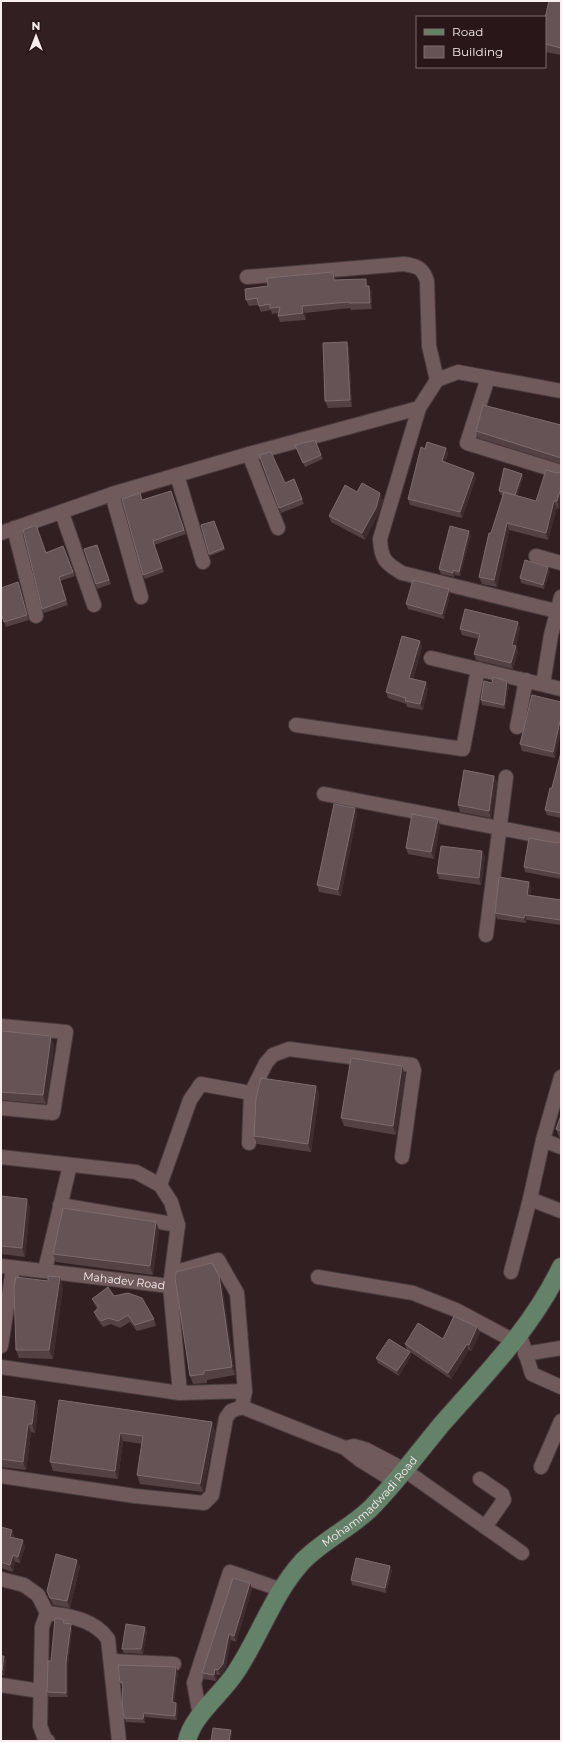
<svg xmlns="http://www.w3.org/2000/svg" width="562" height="1742" viewBox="0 0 562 1742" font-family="Montserrat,sans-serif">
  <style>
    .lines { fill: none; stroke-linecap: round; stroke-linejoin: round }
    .minor-casing { stroke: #4a3b3d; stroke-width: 16 }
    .major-casing { stroke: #4a3b3d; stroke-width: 20 }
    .minor { stroke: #705a5c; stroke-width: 14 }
    .major { stroke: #648269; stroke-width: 18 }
    .wall { fill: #544143 }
    .shaded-wall { fill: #3f2c2e }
    .building { fill: #665355; stroke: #7d6c6d }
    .labels { text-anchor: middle; stroke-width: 4; stroke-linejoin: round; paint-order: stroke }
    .street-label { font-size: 11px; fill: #faedee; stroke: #281618 }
  </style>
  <rect width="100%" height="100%" fill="#321f21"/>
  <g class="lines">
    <defs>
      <g id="minor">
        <path d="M 247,277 L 404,264 C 417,266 423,268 427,281 L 429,346 L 437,380"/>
        <path d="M 488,378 L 467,443 L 561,472"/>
        <path d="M 419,408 L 380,539 C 381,559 385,563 402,573 L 556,611"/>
        <path d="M 249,454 L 278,528"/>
        <path d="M 177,475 L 203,562"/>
        <path d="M 112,494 L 141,597"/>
        <path d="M 62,513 L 94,605"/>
        <path d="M 14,528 L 36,616"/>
        <path d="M 1,533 L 112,494 L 249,454 L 419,408 L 437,380 L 458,372 L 561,391"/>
        <path d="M 536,556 L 561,563"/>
        <path d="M 431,658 L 561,689"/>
        <path d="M 543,684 L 551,635 L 561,597"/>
        <path d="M 296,725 L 463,749 L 478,669"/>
        <path d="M 517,727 L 526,680"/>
        <path d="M 324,794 L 561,840"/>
        <path d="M 486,935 L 506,777"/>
        <path d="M 1,1026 L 66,1032 L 53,1113 L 1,1108"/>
        <path d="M 561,1077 L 543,1140 L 530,1199 L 561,1211"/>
        <path d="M 543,1140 L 561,1147"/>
        <path d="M 249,1143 L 251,1093 L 266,1063 L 273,1055 L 289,1049 L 412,1065 L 414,1070 L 402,1157"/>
        <path d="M 1,1157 L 136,1172 L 160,1185 L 171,1202 L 178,1225"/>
        <path d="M 160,1185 L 190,1100 L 201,1084 L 251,1093"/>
        <path d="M 60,1205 L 178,1225 L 170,1286 L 180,1393"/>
        <path id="s1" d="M 1,1266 L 170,1286"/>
        <path d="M 45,1270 L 70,1165"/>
        <path d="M 511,1272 L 530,1199"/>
        <path d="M 173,1273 L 218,1260 L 237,1293 L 245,1391"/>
        <path d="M 318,1277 L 413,1293 L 456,1310 L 514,1341"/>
        <path d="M 520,1335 L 532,1374 L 561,1387"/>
        <path d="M 1,1346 L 13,1268"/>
        <path d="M 525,1354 L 561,1348"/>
        <path d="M 1,1367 L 180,1393 L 245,1391 L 242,1407"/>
        <path d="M 242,1407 L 345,1448 L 360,1460 L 394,1481"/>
        <path d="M 345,1448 L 354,1446 L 367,1450 L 403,1469 L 522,1553"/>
        <path d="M 541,1467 L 561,1421"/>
        <path d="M 1,1476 L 135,1496 L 204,1503 L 212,1495 L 226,1418 L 231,1411 L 242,1407"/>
        <path d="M 480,1479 L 502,1494 L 504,1500 L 485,1527"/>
        <path d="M 1,1579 L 24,1585 L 38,1595 L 47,1613"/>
        <path d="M 112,1661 L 174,1664"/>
        <path d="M 1,1685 L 40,1691"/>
        <path d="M 200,1716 L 194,1683 L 230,1572 L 282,1590"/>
        <path d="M 48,1741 L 45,1739 L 40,1726 L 42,1627 L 47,1613 C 69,1615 95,1620 108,1639 L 119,1741"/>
      </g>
      <g id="major">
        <path id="s2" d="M 187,1741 C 192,1716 222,1694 236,1672 C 260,1636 273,1594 302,1562 C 322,1541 349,1529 370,1509 C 395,1484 418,1453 441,1425 C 484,1376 533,1327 561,1267"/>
      </g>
    </defs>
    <!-- minor casing -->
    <use href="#minor" class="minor-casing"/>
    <!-- major casing -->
    <use href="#major" class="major-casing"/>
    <!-- minor -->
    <use href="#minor" class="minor"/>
    <!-- major -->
    <use href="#major" class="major"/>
  </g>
  <!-- wall -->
  <path class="wall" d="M 561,1 L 561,55 L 545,52 L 545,18 Z
    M 333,272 L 335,280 L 368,286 L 372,292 L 372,309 L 351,310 L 350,308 L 305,313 L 306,320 L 280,322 L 278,316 L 278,313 L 272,314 L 271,310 L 261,312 L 258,305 L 249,306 L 246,300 L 268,286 Z
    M 347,342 L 349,349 L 352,407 L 328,408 L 325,401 Z
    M 561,425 L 561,464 L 478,438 L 476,431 Z
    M 295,445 L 321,455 L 323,459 L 305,467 Z
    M 446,448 L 448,454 L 445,462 L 476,478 L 462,518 L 410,505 L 408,499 L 425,449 Z
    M 259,455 L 285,483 L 294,479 L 304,504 L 281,513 Z
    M 556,473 L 559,509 L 557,508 L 548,540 L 509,530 L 497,587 L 482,584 L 479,577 L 503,496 L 501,495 L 499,491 L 522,474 L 523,478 L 517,496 L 536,501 Z
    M 171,491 L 186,534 L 154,545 L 164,572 L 145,579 L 143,575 L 142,500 Z
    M 357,492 L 383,500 L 378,514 L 365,540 L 331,522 L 329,516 Z
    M 214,521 L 225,550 L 210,556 L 201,525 Z
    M 471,535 L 460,576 L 455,575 L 454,577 L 441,574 L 439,569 Z
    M 97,545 L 111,584 L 97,589 L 84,549 Z
    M 63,546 L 75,576 L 60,581 L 68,605 L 44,613 L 42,609 L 46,552 Z
    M 550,571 L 544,589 L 521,583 L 520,578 Z
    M 18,582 L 29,620 L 6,627 L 1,614 L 1,615 L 1,588 Z
    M 450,594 L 444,619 L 408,609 L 406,604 Z
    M 518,622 L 520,628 L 516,646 L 518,652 L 513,669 L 476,660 L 474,654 L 478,639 L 462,635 L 460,629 Z
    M 420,641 L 422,647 L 413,679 L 428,688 L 423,710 L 407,707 L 406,704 L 388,698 L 386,692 Z
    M 509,685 L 505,709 L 482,705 L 481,700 Z
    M 561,702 L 555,758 L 522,751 L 520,744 Z
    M 561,752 L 561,818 L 547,815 L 545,810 L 552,788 Z
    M 497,782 L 491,818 L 460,812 L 458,805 Z
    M 355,808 L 357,814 L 341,896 L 319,892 L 317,885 Z
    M 440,825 L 434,859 L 408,854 L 406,848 Z
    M 561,842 L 561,879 L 525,872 L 524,867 L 557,843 Z
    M 482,851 L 485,857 L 481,885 L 439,879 L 437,873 Z
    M 529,882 L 531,887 L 530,896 L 561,900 L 561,925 L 527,920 L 526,923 L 497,919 L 495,913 Z
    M 1,1031 L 54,1045 L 46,1104 L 1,1100 Z
    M 402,1066 L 405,1075 L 396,1135 L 344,1126 L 341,1118 Z
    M 316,1086 L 319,1094 L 311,1152 L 257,1144 L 254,1136 Z
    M 561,1115 L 561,1138 L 559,1137 L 556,1129 Z
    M 1,1196 L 30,1207 L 25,1257 L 1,1254 Z
    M 159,1230 L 153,1275 L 56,1262 L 53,1254 Z
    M 219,1276 L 222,1285 L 235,1375 L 207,1380 L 207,1383 L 193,1384 L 190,1376 Z
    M 63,1286 L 53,1359 L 19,1358 L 16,1350 Z
    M 114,1296 L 154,1319 L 156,1326 L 137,1331 L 130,1322 L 120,1328 L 111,1324 L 103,1327 L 97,1319 L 94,1312 L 97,1309 L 92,1299 Z
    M 477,1327 L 480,1333 L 471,1351 L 469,1350 L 451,1379 L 410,1352 L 411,1356 L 399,1376 L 378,1363 L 376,1358 L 407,1350 L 405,1344 L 443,1339 Z
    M 1,1396 L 35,1401 L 38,1409 L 35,1433 L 31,1432 L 26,1470 L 1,1467 Z
    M 59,1400 L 212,1422 L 215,1431 L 203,1492 L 140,1484 L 137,1475 L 142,1444 L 123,1441 L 118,1479 L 53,1471 L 50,1462 Z
    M 1,1527 L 15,1537 L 14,1538 L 25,1547 L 20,1563 L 15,1562 L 13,1572 L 1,1568 Z
    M 80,1566 L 70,1608 L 53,1605 L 47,1591 Z
    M 392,1570 L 386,1593 L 352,1585 L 351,1580 Z
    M 250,1583 L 252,1589 L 236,1642 L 231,1640 L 225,1669 L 220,1675 L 217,1675 L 216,1681 L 204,1679 L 202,1673 Z
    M 65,1623 L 72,1628 L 68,1666 L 68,1697 L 49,1697 L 47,1692 L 51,1661 Z
    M 147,1631 L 143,1654 L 124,1653 L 122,1649 Z
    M 1,1656 L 4,1656 L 6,1661 L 4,1675 L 1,1675 Z
    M 178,1672 L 174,1703 L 176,1703 L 178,1707 L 177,1720 L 145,1717 L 145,1723 L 126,1722 L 124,1718 L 123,1687 L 122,1687 L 120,1682 Z"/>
  <!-- shaded-wall -->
  <path class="shaded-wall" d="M 333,272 L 335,278 L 336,286 L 334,280 Z
    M 366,279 L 368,286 L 369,292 L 366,286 Z
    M 369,286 L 372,292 L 372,309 L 370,303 Z
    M 302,306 L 305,313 L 306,320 L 303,313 Z
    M 347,342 L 349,349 L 352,407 L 350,400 Z
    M 446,448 L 448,454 L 444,467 L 442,461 Z
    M 474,473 L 476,478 L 462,518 L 460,512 Z
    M 522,474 L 523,478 L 516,500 L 514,496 Z
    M 561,488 L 561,503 L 559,509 L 557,501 Z
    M 380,493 L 383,500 L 378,514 L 365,540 L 362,533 Z
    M 554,501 L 557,508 L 548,540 L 546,533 Z
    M 507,523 L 509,530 L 497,587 L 494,580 Z
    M 469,531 L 471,535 L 460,576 L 459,572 Z
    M 548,567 L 550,571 L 544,589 L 543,585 Z
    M 453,570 L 455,575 L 454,577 L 453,573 Z
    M 18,582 L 20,588 L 29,620 L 27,615 Z
    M 449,589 L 450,594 L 444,619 L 442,614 Z
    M 518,622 L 520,628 L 516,646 L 518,652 L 513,669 L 511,663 L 512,645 Z
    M 420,641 L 422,647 L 411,684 L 409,678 Z
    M 507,681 L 509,685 L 505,709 L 504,705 Z
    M 426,682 L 428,688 L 423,710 L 420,704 Z
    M 561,717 L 561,734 L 555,758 L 553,752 Z
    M 494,776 L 497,782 L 491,818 L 489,811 Z
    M 355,808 L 357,814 L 341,896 L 338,890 Z
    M 438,819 L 440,825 L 434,859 L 431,852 Z
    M 482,851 L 485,857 L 481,885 L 479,878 Z
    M 529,882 L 531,887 L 529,901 L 527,895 Z
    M 525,915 L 527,920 L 526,923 L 524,918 Z
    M 51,1036 L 54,1045 L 46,1104 L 43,1095 Z
    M 402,1066 L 405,1075 L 396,1135 L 393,1126 Z
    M 316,1086 L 319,1094 L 311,1152 L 308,1144 Z
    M 27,1199 L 30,1207 L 25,1257 L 22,1248 Z
    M 156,1222 L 159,1230 L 153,1275 L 150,1266 Z
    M 219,1276 L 222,1285 L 235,1375 L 232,1367 Z
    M 60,1277 L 63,1286 L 53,1359 L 49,1350 Z
    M 477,1327 L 480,1333 L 471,1351 L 469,1345 Z
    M 467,1344 L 469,1350 L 451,1379 L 448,1373 Z
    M 410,1352 L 411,1356 L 399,1376 L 397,1371 Z
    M 35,1401 L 38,1409 L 35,1433 L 32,1424 Z
    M 212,1422 L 215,1431 L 203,1492 L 200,1484 Z
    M 28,1424 L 31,1432 L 26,1470 L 23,1462 Z
    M 120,1433 L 123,1441 L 118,1479 L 115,1471 Z
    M 12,1530 L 15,1537 L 13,1543 L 10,1537 Z
    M 23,1540 L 25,1547 L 20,1563 L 18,1557 Z
    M 13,1555 L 15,1562 L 13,1572 L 10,1565 Z
    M 77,1560 L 80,1566 L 70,1608 L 67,1601 Z
    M 390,1566 L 392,1570 L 386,1593 L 385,1588 Z
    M 250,1583 L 252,1589 L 236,1642 L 234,1636 Z
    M 71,1624 L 72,1628 L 68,1666 L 68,1697 L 66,1693 L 66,1662 Z
    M 145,1627 L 147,1631 L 143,1654 L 141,1649 Z
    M 229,1634 L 231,1640 L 225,1669 L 220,1675 L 218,1670 Z
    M 4,1656 L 6,1661 L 4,1675 L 2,1671 Z
    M 176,1667 L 178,1672 L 173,1707 L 172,1702 Z
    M 215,1669 L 217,1675 L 216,1681 L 214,1675 Z
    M 176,1703 L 178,1707 L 177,1720 L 175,1716 Z
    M 144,1713 L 145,1717 L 145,1723 L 143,1719 Z
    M 231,1730 L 232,1735 L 231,1741 L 229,1741 Z"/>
  <!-- building -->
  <path class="building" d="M 549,1 L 561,1 L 561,48 L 545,44 L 545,18 Z
    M 333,272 L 334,280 L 366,279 L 366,286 L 369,286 L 370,303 L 349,303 L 349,302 L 302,306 L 303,313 L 278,316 L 280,307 L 270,308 L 270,304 L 259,306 L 257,298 L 246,300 L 245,289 L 268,286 L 267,278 Z
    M 347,342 L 350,400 L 325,401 L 323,343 Z
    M 483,405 L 561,425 L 561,458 L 476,431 Z
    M 315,440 L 321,455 L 303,463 L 295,445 Z
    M 427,442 L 446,448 L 442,461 L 474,473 L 460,512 L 408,499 L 421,447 L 425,449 Z
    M 271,452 L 285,483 L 294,479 L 302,499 L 279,508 L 259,455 Z
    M 504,468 L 522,474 L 515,495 L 499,491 Z
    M 546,470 L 556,473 L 561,472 L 561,488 L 557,501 L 554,501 L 546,533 L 507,523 L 494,580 L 479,577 L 489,533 L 491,533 L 504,492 L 536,501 Z
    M 362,483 L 380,493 L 376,508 L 362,533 L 329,516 L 345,485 L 357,492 Z
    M 171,491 L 184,530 L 153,541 L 162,568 L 143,575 L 122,499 L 140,493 L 142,500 Z
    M 214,521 L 224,548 L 209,554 L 201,525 Z
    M 36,525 L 46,553 L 63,546 L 73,572 L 59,577 L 66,600 L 42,609 L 23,530 Z
    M 450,526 L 469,531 L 459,572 L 453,570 L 453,573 L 439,569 Z
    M 97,545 L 109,580 L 96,584 L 84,549 Z
    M 525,560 L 548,567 L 543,585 L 520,578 Z
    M 413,580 L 449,589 L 442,614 L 406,604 Z
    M 18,582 L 27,615 L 4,622 L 1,613 L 1,588 Z
    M 465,609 L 518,622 L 512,645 L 516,646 L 511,663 L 474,654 L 480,634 L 460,629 Z
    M 402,636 L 420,641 L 409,678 L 426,682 L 420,704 L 405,701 L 406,698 L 386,692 Z
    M 493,677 L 507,681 L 504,705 L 481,700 L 484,681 L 492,683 Z
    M 532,695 L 561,702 L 561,717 L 553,752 L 520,744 Z
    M 561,752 L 561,813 L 545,810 L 550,788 L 552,788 Z
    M 464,770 L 494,776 L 489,811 L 458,805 Z
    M 334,804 L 355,808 L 338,890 L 317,885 Z
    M 412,814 L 438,819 L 431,852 L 406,848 Z
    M 529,838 L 557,843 L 561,842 L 561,874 L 524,867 Z
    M 441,846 L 482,851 L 479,878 L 437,873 Z
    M 499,877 L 529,882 L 527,895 L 561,900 L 561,920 L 525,915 L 524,918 L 495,913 Z
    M 1,1031 L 51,1036 L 43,1095 L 1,1092 Z
    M 351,1058 L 402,1066 L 393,1126 L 341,1118 Z
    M 261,1078 L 316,1086 L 308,1144 L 254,1136 L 256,1098 Z
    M 561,1115 L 561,1131 L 556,1129 Z
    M 1,1196 L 27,1199 L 22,1248 L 1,1246 Z
    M 63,1208 L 156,1222 L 150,1266 L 53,1254 Z
    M 212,1263 L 219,1276 L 232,1367 L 204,1371 L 204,1374 L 190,1376 L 175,1278 L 176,1272 Z
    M 48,1276 L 60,1277 L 49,1350 L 16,1350 L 14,1287 L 16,1277 L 48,1281 Z
    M 108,1287 L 114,1296 L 128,1293 L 142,1298 L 154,1319 L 135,1325 L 128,1315 L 118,1321 L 108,1318 L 101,1321 L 94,1312 L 99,1307 L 92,1299 Z
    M 454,1316 L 477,1327 L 469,1345 L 467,1344 L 448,1373 L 405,1344 L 418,1323 L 443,1339 Z
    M 389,1339 L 410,1352 L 397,1371 L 376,1358 Z
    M 1,1396 L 35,1401 L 32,1424 L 28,1424 L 23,1462 L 1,1459 Z
    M 59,1400 L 212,1422 L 200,1484 L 137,1475 L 143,1436 L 120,1433 L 115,1471 L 50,1462 Z
    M 1,1527 L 12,1530 L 10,1537 L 23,1540 L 18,1557 L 13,1555 L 10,1565 L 1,1562 Z
    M 56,1554 L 77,1560 L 67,1601 L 50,1598 L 47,1591 Z
    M 356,1558 L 390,1566 L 385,1588 L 351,1580 Z
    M 233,1578 L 250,1583 L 234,1636 L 229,1634 L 223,1664 L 218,1670 L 215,1669 L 214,1675 L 202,1673 Z
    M 55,1618 L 64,1620 L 63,1623 L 71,1624 L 66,1662 L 66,1693 L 47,1692 L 48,1661 L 51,1661 Z
    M 126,1624 L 145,1627 L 141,1649 L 122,1649 Z
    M 1,1656 L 4,1656 L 2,1671 L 1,1670 Z
    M 118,1665 L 176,1667 L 172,1702 L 176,1703 L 175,1716 L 144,1713 L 143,1719 L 124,1718 L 122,1702 L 123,1683 L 120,1682 Z
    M 213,1728 L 231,1730 L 229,1741 L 211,1741 Z"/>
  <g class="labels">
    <!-- street labels -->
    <g class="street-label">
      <text dy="4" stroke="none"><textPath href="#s1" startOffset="124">Mahadev Road</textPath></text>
      <text dy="4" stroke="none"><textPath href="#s2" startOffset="305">Mohammadwadi Road</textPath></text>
    </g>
  </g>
  <!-- border -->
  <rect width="562" height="1742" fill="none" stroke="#faedee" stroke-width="4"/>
  <!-- legend -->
  <rect x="416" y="16" width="130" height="52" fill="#281618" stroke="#7c6c6e"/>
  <rect x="424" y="29" width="20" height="6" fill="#648269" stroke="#7c6c6e"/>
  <text x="452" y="36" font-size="12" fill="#faedee">Road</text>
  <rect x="424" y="46" width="20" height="12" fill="#665355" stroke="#7c6c6e"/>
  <text x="452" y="56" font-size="12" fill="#faedee">Building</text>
  <!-- north arrow -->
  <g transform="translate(36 36)" stroke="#281618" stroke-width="3" paint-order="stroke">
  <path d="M0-3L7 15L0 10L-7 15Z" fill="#faedee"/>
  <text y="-6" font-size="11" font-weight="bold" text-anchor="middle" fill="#faedee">N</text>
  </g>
</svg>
